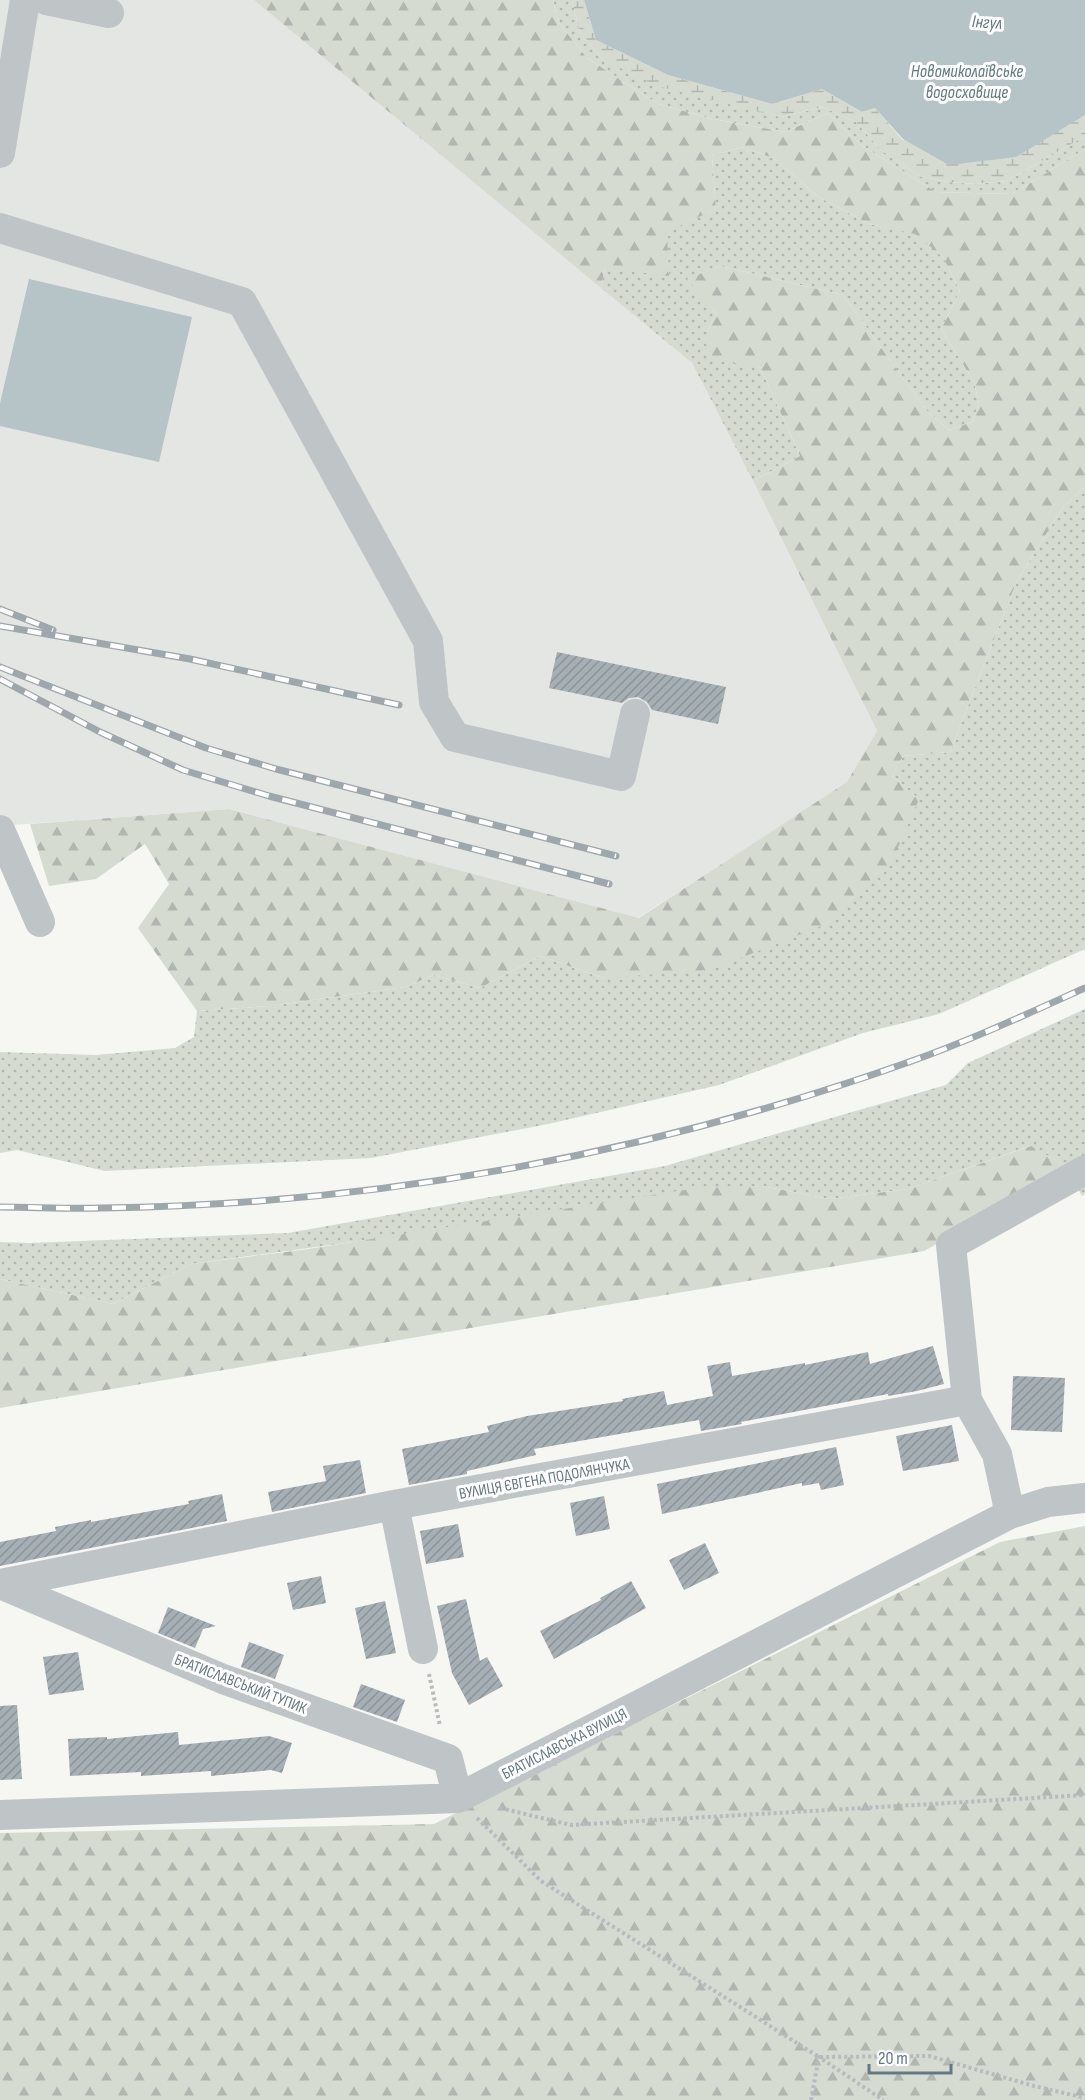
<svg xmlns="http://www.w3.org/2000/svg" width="1085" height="2100" viewBox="0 0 1085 2100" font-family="'Sofia Sans Condensed',sans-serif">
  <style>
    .built { fill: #e4e6e4 }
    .grass { fill: url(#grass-dots) }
    .forest { fill: url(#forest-firs) }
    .wetland { fill: url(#wetland-marsh) }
    .water { fill: #b6c4c7 }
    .building { fill: url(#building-hatch) }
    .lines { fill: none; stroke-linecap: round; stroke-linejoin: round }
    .path { stroke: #b7bbbe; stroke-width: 4; stroke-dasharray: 3 3; stroke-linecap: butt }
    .minor { stroke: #bfc4c7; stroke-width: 30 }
    .rail-casing { stroke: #9ea7ab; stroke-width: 7 }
    .rail { stroke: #fff; stroke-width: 4.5; stroke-dasharray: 14; stroke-linecap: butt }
    .labels { text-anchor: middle; stroke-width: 6; stroke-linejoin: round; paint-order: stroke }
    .street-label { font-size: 16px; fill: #657984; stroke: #fff }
    .water-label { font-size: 18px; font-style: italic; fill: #617b80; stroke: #fff }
  </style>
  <defs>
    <pattern id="grass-dots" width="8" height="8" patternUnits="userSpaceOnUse" patternTransform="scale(1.5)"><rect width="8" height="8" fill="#d6dbd2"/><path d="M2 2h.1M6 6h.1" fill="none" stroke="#b1b6b0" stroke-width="1.8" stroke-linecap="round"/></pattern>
    <pattern id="forest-firs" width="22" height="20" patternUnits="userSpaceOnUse" patternTransform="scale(1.5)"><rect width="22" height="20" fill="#d6dbd2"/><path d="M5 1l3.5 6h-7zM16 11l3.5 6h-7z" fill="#b1b6b0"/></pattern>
    <pattern id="wetland-marsh" width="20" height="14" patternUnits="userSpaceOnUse" patternTransform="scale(1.5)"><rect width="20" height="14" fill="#d6dbd2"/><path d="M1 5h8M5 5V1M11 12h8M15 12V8" fill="none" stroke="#b1b6b0"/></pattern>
    <pattern id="building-hatch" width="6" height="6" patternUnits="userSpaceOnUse" patternTransform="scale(1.5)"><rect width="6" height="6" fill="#a6b0b4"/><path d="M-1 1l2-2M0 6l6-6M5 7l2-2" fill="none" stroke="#8b9498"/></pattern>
  </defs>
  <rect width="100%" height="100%" fill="#f6f6f3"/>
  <!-- built -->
  <path class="built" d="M 0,0 L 254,0 L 692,363 L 753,481 L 877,731 L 848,782 L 638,918 L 229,809 L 0,826 Z"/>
  <!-- grass -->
  <path class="grass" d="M 553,0 L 572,0 L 580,33 L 602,59 L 780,117 L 823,107 L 856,122 L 881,150 L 919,176 L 948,182 L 975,184 L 1007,181 L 1085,136 L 1085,149 L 1012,194 L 936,192 L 861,145 L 828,113 L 785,132 L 713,119 L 658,104 L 587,58 L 558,22 Z
    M 743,147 L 775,159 L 817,196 L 869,224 L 915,233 L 943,257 L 960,291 L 941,329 L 974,382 L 979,404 L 972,422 L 949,430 L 926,410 L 843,295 L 720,266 L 688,279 L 716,313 L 707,332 L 760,367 L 800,456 L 753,481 L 692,363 L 601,288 L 605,268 L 667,231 L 716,209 L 712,155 Z
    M 1085,487 L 1085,949 L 939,1014 L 863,1033 L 719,1085 L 548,1124 L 371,1158 L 105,1171 L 17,1150 L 0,1153 L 0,1052 L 96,1055 L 175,1048 L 194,1037 L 197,1011 L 270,1006 L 405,987 L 434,975 L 480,988 L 540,956 L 603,978 L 919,799 L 892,776 L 903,756 L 950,752 L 1016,583 L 1063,507 Z
    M 1085,1009 L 1085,1194 L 1082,1196 L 1064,1165 L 1030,1146 L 908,1189 L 829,1199 L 762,1186 L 191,1264 L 113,1304 L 0,1279 L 0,1242 L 29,1243 L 288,1233 L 665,1166 L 946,1085 L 968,1063 Z"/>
  <!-- forest -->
  <path class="forest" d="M 254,0 L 553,0 L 558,22 L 587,58 L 658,104 L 713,119 L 785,132 L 828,113 L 861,145 L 936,192 L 1012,194 L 1085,149 L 1085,487 L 1063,507 L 1016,583 L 950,752 L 903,756 L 892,776 L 919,799 L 890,866 L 834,921 L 710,970 L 603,978 L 540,956 L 480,988 L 434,975 L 405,987 L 270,1006 L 197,1011 L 138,928 L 169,884 L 145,844 L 96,879 L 49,886 L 30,824 L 229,809 L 639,918 L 847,782 L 877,731 L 753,481 L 800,456 L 760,367 L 711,360 L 707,332 L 716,313 L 687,279 L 720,266 L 843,295 L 926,410 L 949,430 L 972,422 L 979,404 L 974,382 L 941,329 L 960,291 L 943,257 L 915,234 L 869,224 L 817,196 L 775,159 L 743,147 L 712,155 L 716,209 L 667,232 L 669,276 L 605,268 L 601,288 Z
    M 1031,1146 L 1064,1165 L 1027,1194 L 924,1251 L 0,1408 L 0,1279 L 113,1304 L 191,1264 L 308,1249 L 697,1188 L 762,1186 L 829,1199 L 908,1189 Z
    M 1085,1526 L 1085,2100 L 0,2100 L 0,1833 L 434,1824 L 1000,1542 Z"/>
  <!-- wetland -->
  <path class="wetland" d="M 572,0 L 584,0 L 596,40 L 668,75 L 772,104 L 822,89 L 862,112 L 875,108 L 903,140 L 1060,129 L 1085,115 L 1085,136 L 1007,181 L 975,184 L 948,182 L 919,176 L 881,150 L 856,122 L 823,107 L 780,117 L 657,86 L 602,59 L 580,33 Z"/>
  <!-- water -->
  <path class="water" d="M 584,0 L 1085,0 L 1085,115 L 1016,157 L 949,165 L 903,139 L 875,108 L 862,112 L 822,89 L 772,104 L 668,75 L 596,40 Z
    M 29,279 L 192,317 L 159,462 L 0,426 L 0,403 Z"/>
  <!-- building -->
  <path class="building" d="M 557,652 L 726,687 L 718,724 L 652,710 L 647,702 L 638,697 L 629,698 L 622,703 L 549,688 Z
    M 933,1346 L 944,1384 L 917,1391 L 888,1396 L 888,1394 L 741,1422 L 742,1424 L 701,1431 L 699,1420 L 534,1449 L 536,1455 L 467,1471 L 467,1474 L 409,1485 L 402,1449 L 489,1432 L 487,1426 L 527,1416 L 623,1401 L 622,1399 L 664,1391 L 667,1405 L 713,1396 L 707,1366 L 730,1362 L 732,1376 L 805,1363 L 805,1365 L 868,1352 L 870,1364 Z
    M 1013,1376 L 1065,1378 L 1062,1432 L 1011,1430 Z
    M 952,1425 L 959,1461 L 903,1471 L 896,1436 Z
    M 836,1447 L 844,1485 L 821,1490 L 819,1483 L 802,1486 L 802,1483 L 662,1514 L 657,1484 Z
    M 360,1460 L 366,1493 L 272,1512 L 268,1492 L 326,1481 L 323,1466 Z
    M 222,1494 L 227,1521 L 0,1566 L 0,1542 L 56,1531 L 55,1527 L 91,1520 L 91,1522 L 189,1504 L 188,1501 Z
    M 604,1496 L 610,1529 L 576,1536 L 570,1503 Z
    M 458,1524 L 464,1557 L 426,1564 L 420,1531 Z
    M 705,1543 L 719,1573 L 684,1590 L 669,1560 Z
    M 321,1576 L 326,1603 L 293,1610 L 287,1583 Z
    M 631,1581 L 646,1608 L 554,1659 L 540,1631 L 601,1600 L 600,1598 Z
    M 466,1599 L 480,1661 L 487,1657 L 503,1686 L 469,1705 L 452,1673 L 437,1606 Z
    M 385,1601 L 396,1653 L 366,1659 L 355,1608 Z
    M 168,1607 L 216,1626 L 203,1629 L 195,1648 L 158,1633 Z
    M 249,1642 L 284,1655 L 275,1679 L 241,1667 Z
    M 78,1652 L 84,1690 L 49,1695 L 43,1657 Z
    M 361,1684 L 405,1700 L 397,1722 L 353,1707 Z
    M 17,1705 L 22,1779 L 0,1780 L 0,1706 Z
    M 178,1732 L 179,1745 L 269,1736 L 292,1743 L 282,1773 L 271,1770 L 211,1776 L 211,1771 L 141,1776 L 141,1772 L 70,1776 L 68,1739 L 107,1737 L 107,1739 Z"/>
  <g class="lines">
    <!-- path -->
    <path class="path" d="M 429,1674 L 440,1726
      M 500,1808 L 571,1825 L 1085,1795
      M 477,1818 L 541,1881 L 819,2057 L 929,2056 L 1034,2086 L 1085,2098
      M 811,2100 L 819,2057 L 883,2100"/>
    <!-- minor -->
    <path class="minor" d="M 46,0 L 109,13
      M 0,153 L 25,0
      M 0,228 L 242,302 L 428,641 L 434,702 L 455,737 L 621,776 L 635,714
      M 0,830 L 40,922
      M 967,1400 L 951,1245 L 1085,1170
      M 394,1505 L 423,1649
      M 0,1584 L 394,1505 L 967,1400 L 997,1454 L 1010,1514
      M 0,1584 L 223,1679 L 448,1759 L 458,1798
      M 0,1815 L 458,1798 L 1010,1514 L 1048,1502 L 1085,1498"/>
    <defs>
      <path id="rail" d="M 0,609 L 53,630
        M 0,626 L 190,659 L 399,705
        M 0,667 L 206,748 L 276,769 L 616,856
        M 0,679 L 100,732 L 183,770 L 269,796 L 609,884
        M 0,1207 C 34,1207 67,1209 101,1208 C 376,1205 650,1154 909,1062 C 969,1041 1027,1014 1085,988"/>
    </defs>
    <!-- rail casing -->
    <use href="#rail" class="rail-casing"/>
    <!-- rail -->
    <use href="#rail" class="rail"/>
  </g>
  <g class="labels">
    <!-- street labels -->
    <g class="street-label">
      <text transform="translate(544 1478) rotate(-10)" y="6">ВУЛИЦЯ ЄВГЕНА ПОДОЛЯНЧУКА</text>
      <text transform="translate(241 1683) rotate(21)" y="6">БРАТИСЛАВСЬКИЙ ТУПИК</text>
      <text transform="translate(564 1743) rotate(-27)" y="6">БРАТИСЛАВСЬКА ВУЛИЦЯ</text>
    </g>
    <!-- water labels -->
    <g class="water-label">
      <text transform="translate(987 22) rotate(4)" y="6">Інгул</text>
      <text x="967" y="77">Новомиколаївське<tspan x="967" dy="21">водосховище</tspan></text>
    </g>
  </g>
  <!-- scale -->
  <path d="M869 2064v9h82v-9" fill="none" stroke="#657984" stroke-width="3"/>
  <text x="878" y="2064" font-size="18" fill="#657984" stroke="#ffffff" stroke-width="4.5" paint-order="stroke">20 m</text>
</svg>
